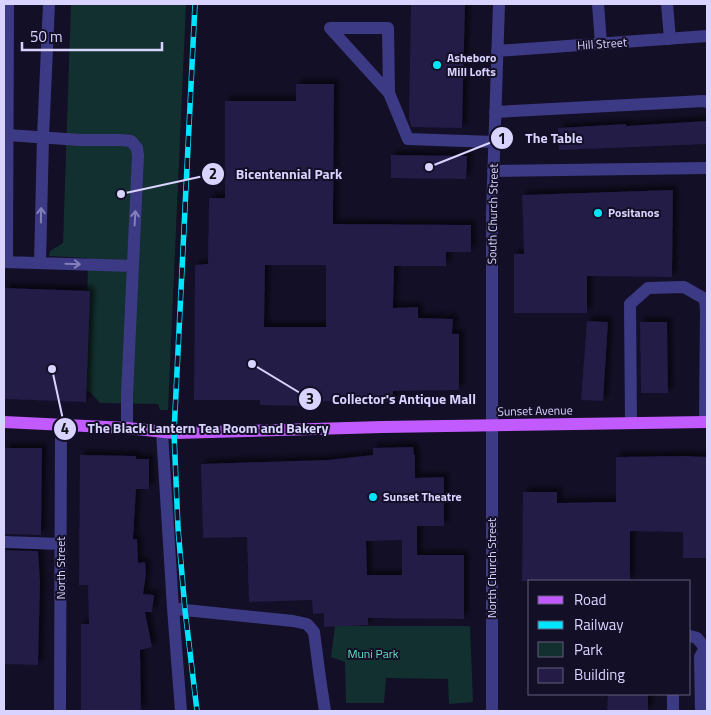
<svg xmlns="http://www.w3.org/2000/svg" width="711" height="715" viewBox="0 0 711 715" font-family="'Titillium Web',sans-serif">
  <style>
    .green { fill: #12302f }
    .building { fill: #241b47; fill-rule: evenodd; filter: url(#shadow) }
    .lines { fill: none; stroke-linecap: round; stroke-linejoin: round }
    .minor { stroke: #3d3a85; stroke-width: 12 }
    .major { stroke: #c25bff; stroke-width: 12 }
    .rail-casing { stroke: #00e5ff; stroke-width: 5.5 }
    .rail { stroke: #130f26; stroke-width: 4; stroke-dasharray: 11; stroke-linecap: butt }
    .oneway { stroke: #837fbc }
    .poi-dot { fill: #00e5ff; stroke: #130f26; stroke-width: 2 }
    .labels { text-anchor: middle; stroke-width: 4; stroke-linejoin: round; paint-order: stroke }
    .street-label { font-size: 12px; fill: #d9d4ff; stroke: #130f26 }
    .poi-label { font-size: 12px; font-weight: bold; fill: #d9d4ff; stroke: #130f26; text-anchor: start }
    .park-label { font-size: 12px; fill: #5fe0c0; stroke: #130f26 }
    .leader { fill: none; stroke: #d9d4ff; stroke-width: 2 }
    .callout-dot { fill: #d9d4ff; stroke: #130f26; stroke-width: 2 }
    .mark-label { font-size: 15px; text-anchor: middle; font-weight: bold; fill: #111 }
    .callout-label { font-size: 14px; text-anchor: middle; font-weight: bold; fill: #d9d4ff; stroke: #130f26; stroke-width: 4; stroke-linejoin: round; paint-order: stroke }
  </style>
  <defs>
    <filter id="shadow"><feDropShadow dx="4.5" dy="-4.5" stdDeviation="2.5" flood-color="#0009"/></filter>
  </defs>
  <rect width="100%" height="100%" fill="#130f26"/>
  <!-- green -->
  <path class="green" d="M 71,4 L 186,4 L 168,410 L 160,410 L 158,404 L 100,403 L 91,393 L 86,391 L 88,258 L 49,256 L 50,251 L 63,243 Z
    M 335,626 L 470,626 L 473,702 L 449,704 L 448,679 L 386,678 L 384,703 L 346,703 L 345,662 L 331,657 Z"/>
  <!-- building -->
  <path class="building" d="M 411,4 L 465,4 L 462,128 L 412,127 L 409,119 Z
    M 296,84 L 334,84 L 333,224 L 471,225 L 471,252 L 446,252 L 446,266 L 394,266 L 393,308 L 418,307 L 418,318 L 453,319 L 452,334 L 459,334 L 459,390 L 393,391 L 392,402 L 309,401 L 309,406 L 260,405 L 260,400 L 194,400 L 195,265 L 208,264 L 209,198 L 225,198 L 225,101 L 296,101 ZM 265,265 L 326,265 L 326,327 L 264,327 Z
    M 707,121 L 707,144 L 559,150 L 558,128 L 626,124 L 626,126 Z
    M 391,155 L 467,156 L 466,179 L 391,178 Z
    M 673,190 L 672,277 L 587,276 L 587,313 L 514,313 L 514,254 L 524,254 L 522,195 Z
    M 4,288 L 90,291 L 86,402 L 4,399 Z
    M 587,321 L 608,322 L 603,401 L 581,400 Z
    M 640,322 L 667,322 L 668,393 L 641,393 Z
    M 413,447 L 414,455 L 415,455 L 415,478 L 444,477 L 444,526 L 417,526 L 417,555 L 464,555 L 464,619 L 368,618 L 368,625 L 324,627 L 324,613 L 313,614 L 312,600 L 249,602 L 247,537 L 203,538 L 201,464 L 328,460 L 373,455 L 373,448 ZM 402,540 L 402,575 L 367,575 L 366,541 Z
    M 4,448 L 42,448 L 41,535 L 4,534 Z
    M 80,455 L 136,456 L 136,459 L 149,459 L 149,489 L 136,489 L 133,539 L 137,539 L 138,563 L 145,562 L 146,574 L 143,594 L 154,595 L 152,612 L 145,612 L 152,647 L 140,650 L 141,711 L 81,711 L 81,624 L 89,624 L 88,585 L 79,585 Z
    M 684,456 L 707,457 L 707,558 L 683,558 L 683,532 L 630,531 L 630,581 L 522,581 L 523,492 L 557,492 L 557,503 L 616,502 L 616,457 Z
    M 4,550 L 38,551 L 40,582 L 38,665 L 4,664 Z
    M 608,694 L 648,694 L 648,711 L 607,711 Z"/>
  <g class="lines">
    <!-- minor -->
    <path class="minor" d="M 598,4 L 601,44
      M 667,4 L 670,39
      M 330,28 L 388,28 L 389,93 Z
      M 497,51 L 707,36
      M 389,93 L 408,139 L 494,142
      M 495,112 L 704,101 L 707,102
      M 7,135 L 80,140 L 120,140 L 131,141 L 137,148 L 138,156 L 127,395 L 127,428
      M 493,171 L 707,168
      M 4,262 L 133,266
      M 7,262 L 8,4
      M 40,263 L 43,137 L 49,4
      M 631,423 L 630,304 L 648,288 L 684,287 L 705,299 L 706,311 L 705,422
      M 162,432 L 173,608
      M 4,542 L 61,544
      M 690,636 L 697,638 L 705,648 L 707,648
      M 673,694 L 673,711
      M 60,711 L 61,424
      M 181,711 L 173,608 L 185,610 L 293,621 L 307,624 L 314,632 L 320,678 L 325,711
      M 492,711 L 492,214 L 499,4
      M 701,711 L 700,657 L 705,648"/>
    <!-- major -->
    <path class="major" d="M 4,422 L 127,428 L 174,433 L 382,427 L 707,422"/>
    <defs>
      <path id="rail" d="M 195,4 L 174,433 L 178,528 L 185,610 L 197,711"/>
    </defs>
    <!-- rail casing -->
    <use href="#rail" class="rail-casing"/>
    <!-- rail -->
    <use href="#rail" class="rail"/>
  </g>
  <!-- one-way arrows -->
  <defs><path id="oneway-shaft" d="M-6 0H5M1.5-3L5.5 0L1.5 3" fill="none" stroke-width="1.6" stroke-linecap="round" stroke-linejoin="round" transform="scale(1.25)"/></defs>
  <g class="oneway">
    <use href="#oneway-shaft" transform="translate(41 215) rotate(-89)"/>
    <use href="#oneway-shaft" transform="translate(135 218) rotate(-87)"/>
    <use href="#oneway-shaft" transform="translate(73 264) rotate(2)"/>
  </g>
  <!-- markers -->
  <g class="poi-dot">
    <circle cx="437" cy="65" r="5"/>
    <circle cx="598" cy="213" r="5"/>
    <circle cx="373" cy="497" r="5"/>
  </g>
  <g class="labels">
    <!-- street labels -->
    <g class="street-label">
      <text transform="translate(602 44) rotate(-4)" y="4">Hill Street</text>
      <text transform="translate(493 214) rotate(-89)" y="4">South Church Street</text>
      <text transform="translate(535 411) rotate(-1)" y="4">Sunset Avenue</text>
      <text transform="translate(61 568) rotate(-90)" y="4">North Street</text>
      <text transform="translate(492 568) rotate(-90)" y="4">North Church Street</text>
    </g>
    <!-- poi labels -->
    <g class="poi-label">
      <text x="447" y="62">Asheboro<tspan x="447" dy="14">Mill Lofts</tspan></text>
      <text x="608" y="217">Positanos</text>
      <text x="383" y="501">Sunset Theatre</text>
    </g>
    <!-- park labels -->
    <g class="park-label">
      <text x="373" y="658">Muni Park</text>
    </g>
  </g>
  <!-- callouts -->
  <path class="leader" d="M429 167L502 138M121 194L213 174M252 364L310 399M52 369L65 429"/>
  <g class="callout-dot">
    <circle cx="429" cy="167" r="5"/>
    <circle cx="121" cy="194" r="5"/>
    <circle cx="252" cy="364" r="5"/>
    <circle cx="52" cy="369" r="5"/>
    <circle cx="502" cy="138" r="12"/>
    <circle cx="213" cy="174" r="12"/>
    <circle cx="310" cy="399" r="12"/>
    <circle cx="65" cy="429" r="12"/>
  </g>
  <g class="mark-label">
    <text x="502" y="144">1</text>
    <text x="213" y="179">2</text>
    <text x="310" y="404">3</text>
    <text x="65" y="434">4</text>
  </g>
  <g class="callout-label">
    <text x="554" y="143">The Table</text>
    <text x="289" y="179">Bicentennial Park</text>
    <text x="404" y="404">Collector's Antique Mall</text>
    <text x="208" y="433">The Black Lantern Tea Room and Bakery</text>
  </g>
  <!-- border -->
  <rect width="711" height="715" fill="none" stroke="#d9d4ff" stroke-width="10"/>
  <!-- legend -->
  <rect x="528" y="580" width="162" height="115" fill="#130f26" stroke="#625e7d"/>
  <rect x="538" y="596" width="25" height="8" fill="#c25bff" stroke="#625e7d"/>
  <text x="574" y="605" font-size="15" fill="#d9d4ff">Road</text>
  <rect x="538" y="621" width="25" height="8" fill="#00e5ff" stroke="#625e7d"/>
  <text x="574" y="630" font-size="15" fill="#d9d4ff">Railway</text>
  <rect x="538" y="642" width="25" height="15" fill="#12302f" stroke="#625e7d"/>
  <text x="574" y="655" font-size="15" fill="#d9d4ff">Park</text>
  <rect x="538" y="668" width="25" height="15" fill="#241b47" stroke="#625e7d"/>
  <text x="574" y="680" font-size="15" fill="#d9d4ff">Building</text>
  <!-- scale -->
  <path d="M22 42v8h140v-8" fill="none" stroke="#d9d4ff" stroke-width="2.5"/>
  <text x="30" y="42" font-size="15" fill="#d9d4ff" stroke="#130f26" stroke-width="4" paint-order="stroke">50 m</text>
</svg>
